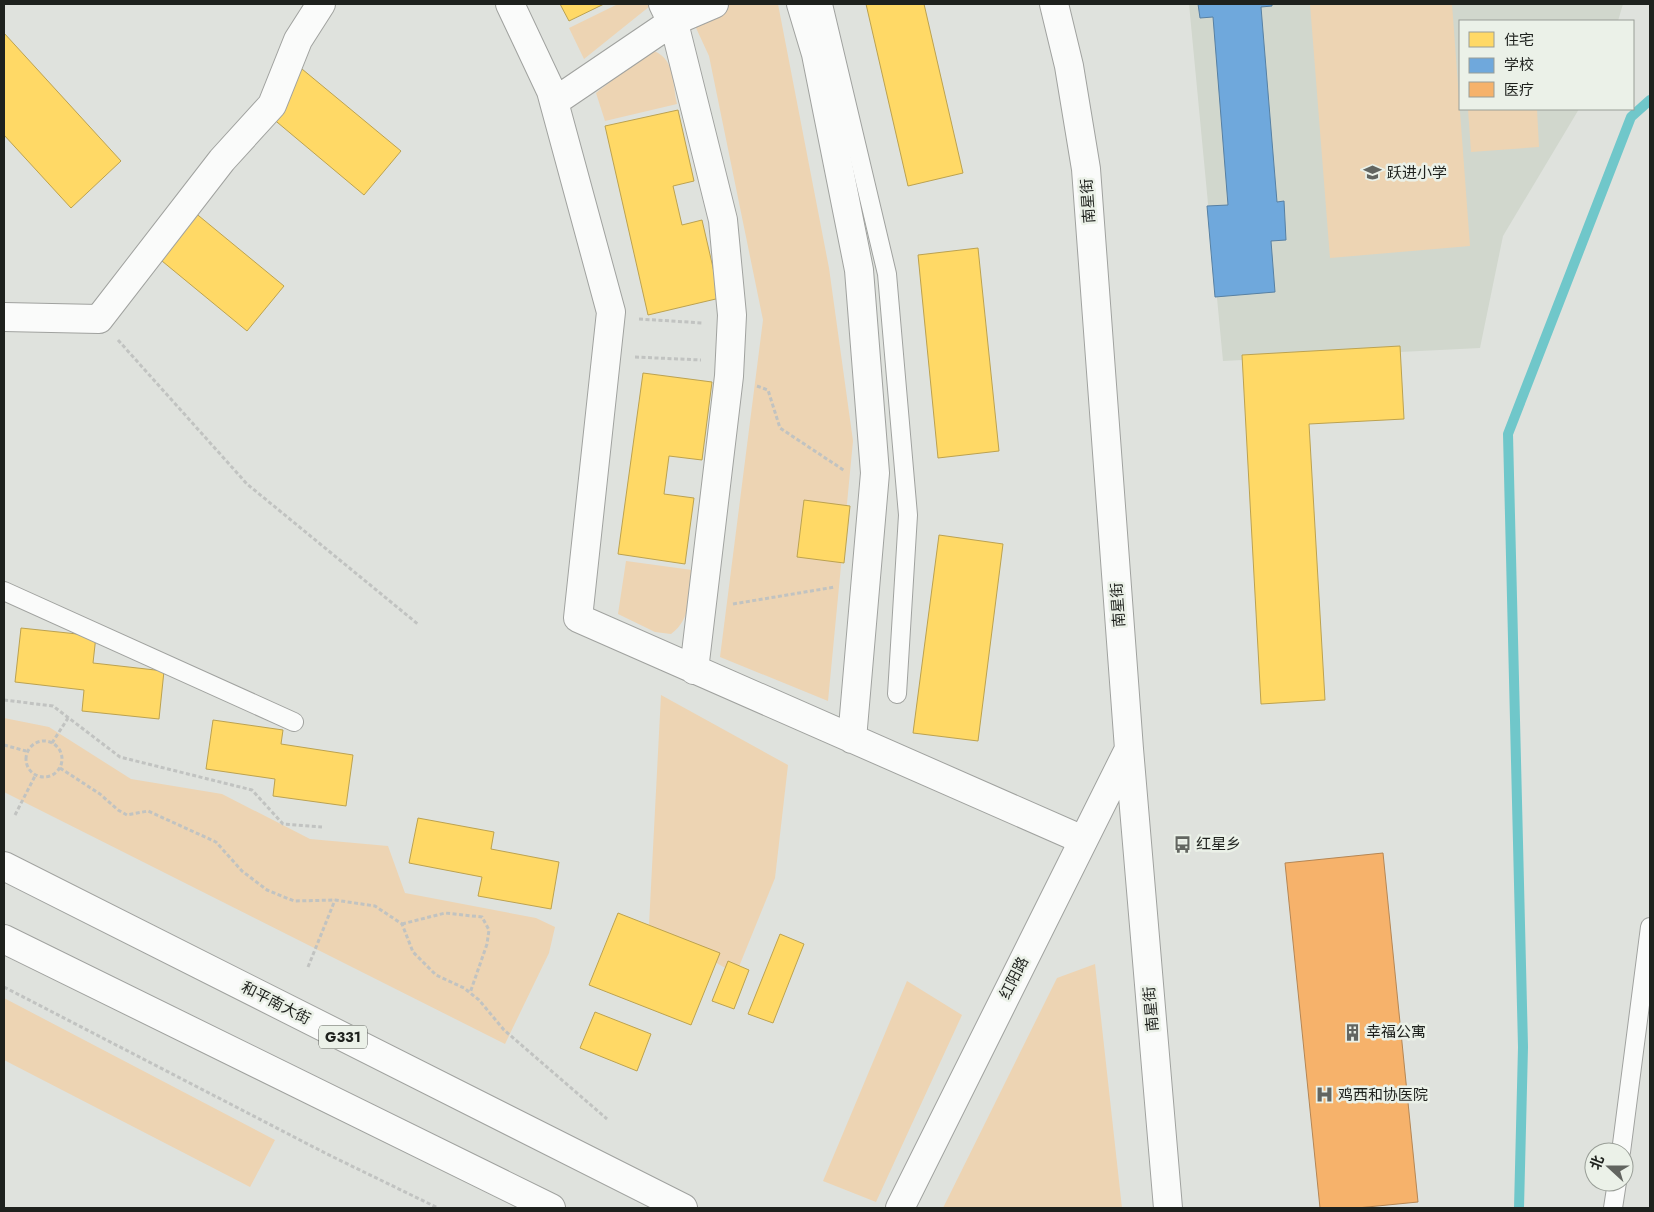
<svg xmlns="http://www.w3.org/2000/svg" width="1654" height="1212" viewBox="0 0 1654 1212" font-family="Jost,'Noto Sans SC',sans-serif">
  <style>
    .built { fill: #d1d7cd }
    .green { fill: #edd4b3 }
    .homes { fill: #ffd966; stroke: #bca250 }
    .schools { fill: #6fa8dc; stroke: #5780a3 }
    .health { fill: #f6b26b; stroke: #b58654 }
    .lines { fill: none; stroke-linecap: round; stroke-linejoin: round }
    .stream { stroke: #70c7ca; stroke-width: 10 }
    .service-casing { stroke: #a0a29f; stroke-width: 20 }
    .minor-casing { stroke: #a0a29f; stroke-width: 30 }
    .tertiary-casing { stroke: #a0a29f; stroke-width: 30 }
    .trunk-casing { stroke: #a0a29f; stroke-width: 30 }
    .path { stroke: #c1c3c1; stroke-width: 3; stroke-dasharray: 4 2.5; stroke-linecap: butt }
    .service { stroke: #fafbfa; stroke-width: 18 }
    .minor { stroke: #fafbfa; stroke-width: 28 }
    .tertiary { stroke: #fafbfa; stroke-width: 28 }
    .trunk { stroke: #fafbfa; stroke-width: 28 }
    .labels { text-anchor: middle; stroke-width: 5; stroke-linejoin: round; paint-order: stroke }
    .shield { fill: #ebf1e8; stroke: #5c5f5a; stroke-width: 1 }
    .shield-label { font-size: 14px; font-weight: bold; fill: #1e211d }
    .poi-label { font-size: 15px; fill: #1e211d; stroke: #ebf1e8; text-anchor: start }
    .street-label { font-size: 15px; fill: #1e211d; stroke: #ebf1e8 }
  </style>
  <rect width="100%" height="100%" fill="#dfe2dd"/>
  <!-- built -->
  <path class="built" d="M 1189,4 L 1623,4 L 1618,21 L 1460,21 L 1460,109 L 1579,109 L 1503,236 L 1480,348 L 1223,361 Z"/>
  <!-- green -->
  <path class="green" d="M 618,4 L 649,4 L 650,6 L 584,59 L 569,28 Z
    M 685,4 L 778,4 L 829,268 L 853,441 L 828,701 L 720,657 L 763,320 L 709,56 Z
    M 1310,4 L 1452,4 L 1470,246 L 1330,258 Z
    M 650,50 C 675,56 672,81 677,104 L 605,121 L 596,93 Z
    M 1468,109 L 1537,109 L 1539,147 L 1471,152 Z
    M 626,561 L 692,570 C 689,594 692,619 671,634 L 655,632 L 618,614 Z
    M 661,695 L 788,765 L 775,878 L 736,974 L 649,925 Z
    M 4,718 L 49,727 L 131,779 L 222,794 L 310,839 L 388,846 L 405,893 L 536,918 L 555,927 L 549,953 L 505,1044 L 4,792 Z
    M 1095,964 L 1122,1208 L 943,1208 L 1057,978 Z
    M 907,981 L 962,1015 L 876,1202 L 823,1181 Z
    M 4,998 L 275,1140 L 250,1187 L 4,1060 Z"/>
  <!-- homes -->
  <path class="homes" d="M 560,4 L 604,4 L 569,21 Z
    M 866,4 L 924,4 L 963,173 L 908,186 Z
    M 4,33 L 121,161 L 71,208 L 4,135 Z
    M 302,69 L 401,151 L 364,195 L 265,112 Z
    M 678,110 L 694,181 L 673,186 L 682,225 L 702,220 L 720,298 L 648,315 L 605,126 Z
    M 182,202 L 284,286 L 247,331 L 145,247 Z
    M 978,248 L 999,451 L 938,458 L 918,255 Z
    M 1400,346 L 1404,419 L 1309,424 L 1325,700 L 1261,704 L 1242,355 Z
    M 643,373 L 712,382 L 702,460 L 669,456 L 664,494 L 694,498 L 685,564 L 618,554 Z
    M 804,500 L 850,506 L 844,563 L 797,557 Z
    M 939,535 L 1003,544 L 978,741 L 913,733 Z
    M 21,628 L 96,636 L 93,663 L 164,671 L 159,719 L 82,711 L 84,690 L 15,682 Z
    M 213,720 L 283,730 L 281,744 L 353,755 L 346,806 L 273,796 L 275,779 L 206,769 Z
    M 418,818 L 494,832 L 491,849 L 559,862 L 551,909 L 478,896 L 482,877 L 409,863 Z
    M 618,913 L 720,953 L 691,1025 L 589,985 Z
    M 780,934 L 804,944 L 773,1023 L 748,1014 Z
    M 728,961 L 749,970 L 734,1009 L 712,1001 Z
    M 595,1012 L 651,1034 L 637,1071 L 580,1048 Z"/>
  <!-- schools -->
  <path class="schools" d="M 1198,4 L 1272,4 L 1272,6 L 1261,7 L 1277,202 L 1284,201 L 1286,240 L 1271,241 L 1275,292 L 1215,297 L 1207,206 L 1228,205 L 1213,17 L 1200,18 Z"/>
  <!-- health -->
  <path class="health" d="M 1383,853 L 1418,1202 L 1357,1208 L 1320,1208 L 1285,863 Z"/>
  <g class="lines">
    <!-- stream -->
    <path class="stream" d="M 1519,1208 L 1523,1047 L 1508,434 L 1631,117 L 1650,100"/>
    <defs>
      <path id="service" d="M 823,4 L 887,274 L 908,515 L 897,694
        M 4,591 L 294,722
        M 1621,1152 L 1650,927
        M 1613,1208 L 1617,1182"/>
      <path id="minor" d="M 510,4 L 551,91 L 611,312 L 578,618 L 1083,840
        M 663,4 L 676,31 L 723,220 L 732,315 L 729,376 L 694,670
        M 801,4 L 816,54 L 859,270 L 875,473 L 852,739
        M 554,102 L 672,22 L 714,4
        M 4,317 L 99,319 L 222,160 L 272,105 L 298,40 L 321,4"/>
      <path id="tertiary" d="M 1054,4 L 1069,66 L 1086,169 L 1129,749 L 1168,1208
        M 900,1208 L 1129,749"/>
      <path id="trunk" d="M 4,866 L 683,1208
        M 4,939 L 551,1208"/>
    </defs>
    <!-- service casing -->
    <use href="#service" class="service-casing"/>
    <!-- minor casing -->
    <use href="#minor" class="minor-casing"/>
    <!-- tertiary casing -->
    <use href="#tertiary" class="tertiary-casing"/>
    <!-- trunk casing -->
    <use href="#trunk" class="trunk-casing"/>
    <!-- path -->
    <path class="path" d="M 639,319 L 703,323
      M 118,340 L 247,484 L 419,625
      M 635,357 L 701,360
      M 757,386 L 768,390 L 780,428 L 845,471
      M 733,604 L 835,587
      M 4,700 L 53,706 L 120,757 L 252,790 L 283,824 L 322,827
      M26 759a18 18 0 1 1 36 0a18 18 0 1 1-36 0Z
      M 52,743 L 68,718
      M 4,745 L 26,751
      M 60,768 L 100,794 L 118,810 L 127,815 L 148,811 L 216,842 L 242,871 L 267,890 L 294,901 L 335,900 L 375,906 L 402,924 L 413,952 L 436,975 L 464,988 L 479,1000 L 504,1030 L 607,1119
      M 15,815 L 35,776
      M 402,924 L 445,913 L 482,917 L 489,930 L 487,944 L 470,993
      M 308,967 L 335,900
      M 4,987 L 327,1154 L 438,1208"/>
    <!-- service -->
    <use href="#service" class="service"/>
    <!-- minor -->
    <use href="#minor" class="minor"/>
    <!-- tertiary -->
    <use href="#tertiary" class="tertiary"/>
    <!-- trunk -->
    <use href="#trunk" class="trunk"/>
  </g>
  <!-- icons -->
  <defs>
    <symbol id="school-bare" viewBox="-9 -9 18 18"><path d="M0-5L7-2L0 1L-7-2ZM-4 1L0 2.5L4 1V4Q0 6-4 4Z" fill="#626560" stroke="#ebf1e8" stroke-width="2.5" paint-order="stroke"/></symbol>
    <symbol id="bus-bare" viewBox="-9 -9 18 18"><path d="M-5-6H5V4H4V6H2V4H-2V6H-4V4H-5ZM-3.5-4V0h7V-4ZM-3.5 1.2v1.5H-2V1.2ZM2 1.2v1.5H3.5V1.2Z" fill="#626560" stroke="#ebf1e8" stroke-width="2.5" paint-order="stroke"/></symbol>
    <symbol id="building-bare" viewBox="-9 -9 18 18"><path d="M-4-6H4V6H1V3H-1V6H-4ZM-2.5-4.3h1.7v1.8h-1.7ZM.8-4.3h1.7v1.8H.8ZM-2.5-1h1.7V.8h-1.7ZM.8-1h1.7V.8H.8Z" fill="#626560" stroke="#ebf1e8" stroke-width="2.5" paint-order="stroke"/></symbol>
    <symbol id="hospital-bare" viewBox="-9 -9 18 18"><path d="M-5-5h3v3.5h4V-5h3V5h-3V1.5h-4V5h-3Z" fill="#626560" stroke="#ebf1e8" stroke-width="2.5" paint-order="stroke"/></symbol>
  </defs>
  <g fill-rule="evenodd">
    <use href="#school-bare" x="1360" y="160" width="25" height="25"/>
    <use href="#bus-bare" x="1170" y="832" width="25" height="25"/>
    <use href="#building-bare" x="1340" y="1020" width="25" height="25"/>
    <use href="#hospital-bare" x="1312" y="1082" width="25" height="25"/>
  </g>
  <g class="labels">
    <!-- shield labels -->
    <rect class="shield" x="319" y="1025.5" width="48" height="23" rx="4"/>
    <g class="shield-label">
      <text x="343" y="1042">G331</text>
    </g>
    <!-- poi labels -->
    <g class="poi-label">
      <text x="1387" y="178">跃进小学</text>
      <text x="1196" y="849">红星乡</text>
      <text x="1366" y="1037">幸福公寓</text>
      <text x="1338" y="1100">鸡西和协医院</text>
    </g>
    <!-- street labels -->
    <g class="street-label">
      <text transform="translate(1088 201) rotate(-94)" y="5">南星街</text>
      <text transform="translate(1118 605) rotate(-94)" y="5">南星街</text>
      <text transform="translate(1014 978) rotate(-63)" y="5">红阳路</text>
      <text transform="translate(276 1003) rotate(27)" y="5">和平南大街</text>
      <text transform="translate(1151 1009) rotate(-95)" y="5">南星街</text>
    </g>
  </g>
  <!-- border -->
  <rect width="1654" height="1212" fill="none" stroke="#1e211d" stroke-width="10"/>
  <!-- legend -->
  <rect x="1459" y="20" width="175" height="90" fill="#ebf1e8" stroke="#999e97"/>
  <rect x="1469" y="32" width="25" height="15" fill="#ffd966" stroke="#999e97"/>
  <text x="1504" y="45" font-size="15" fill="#1e211d">住宅</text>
  <rect x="1469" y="58" width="25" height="15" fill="#6fa8dc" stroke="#999e97"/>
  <text x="1504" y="70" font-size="15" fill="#1e211d">学校</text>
  <rect x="1469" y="82" width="25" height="15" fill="#f6b26b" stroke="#999e97"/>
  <text x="1504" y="95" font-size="15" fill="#1e211d">医疗</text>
  <!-- north arrow -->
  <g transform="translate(1609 1167) rotate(291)"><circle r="24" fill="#ebf1e8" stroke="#999e97"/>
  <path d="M0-4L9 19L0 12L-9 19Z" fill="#626560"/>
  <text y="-8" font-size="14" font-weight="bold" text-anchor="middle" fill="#1e211d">北</text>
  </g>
</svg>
